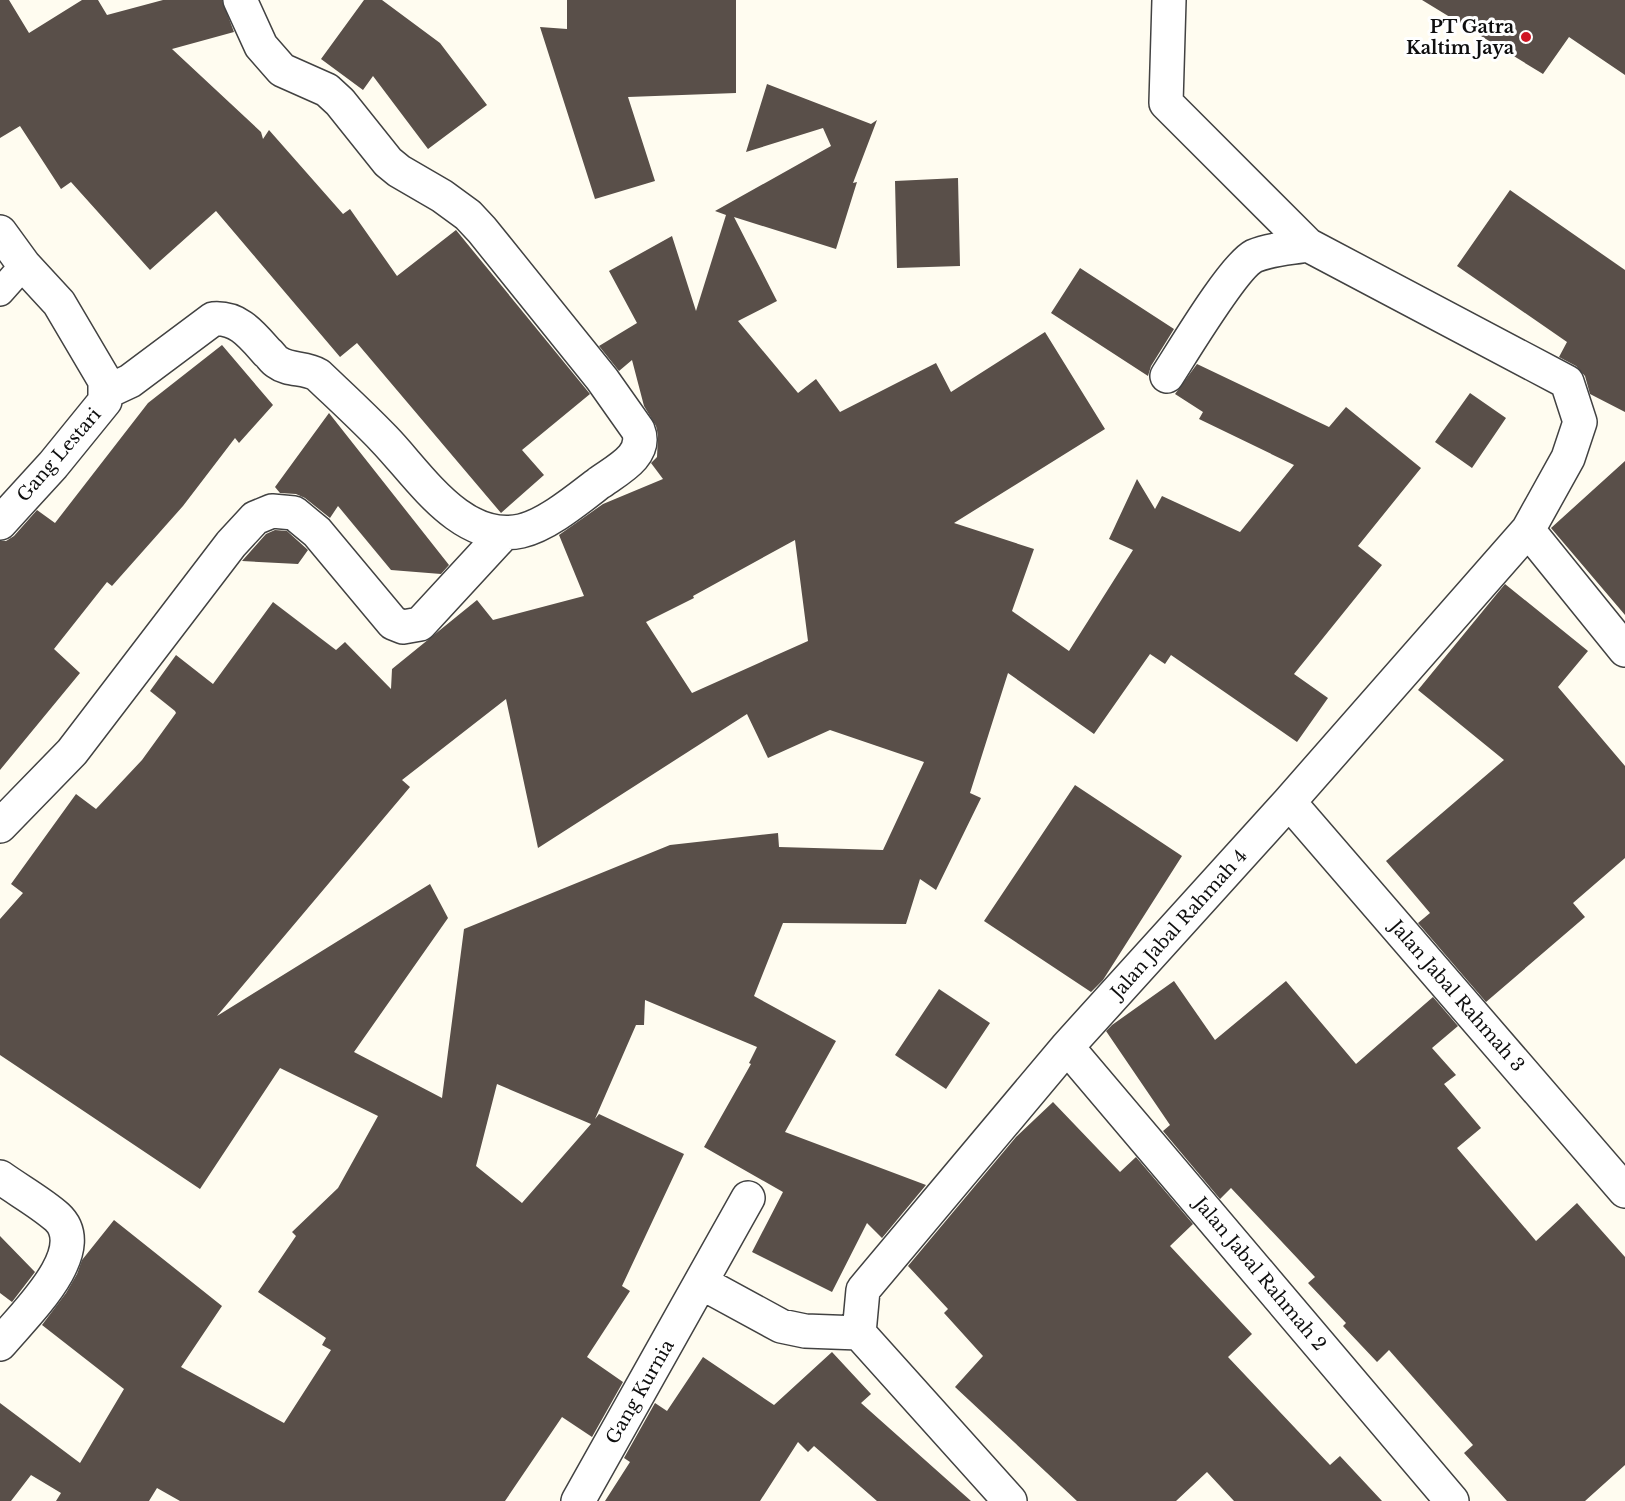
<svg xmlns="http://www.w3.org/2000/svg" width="1625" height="1501" viewBox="0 0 1625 1501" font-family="'Libre Baskerville',serif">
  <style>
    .building { fill: #594f49; fill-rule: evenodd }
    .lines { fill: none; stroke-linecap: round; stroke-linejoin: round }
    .service-casing { stroke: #424242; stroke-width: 30 }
    .minor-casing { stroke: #424242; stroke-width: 36 }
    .service { stroke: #fff; stroke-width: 27 }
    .minor { stroke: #fff; stroke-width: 33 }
    .poi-dot { fill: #cf1624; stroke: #fff; stroke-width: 2 }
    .labels { text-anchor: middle; stroke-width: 6; stroke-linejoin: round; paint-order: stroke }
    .poi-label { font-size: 18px; font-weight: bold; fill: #0f0f0f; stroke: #fff; text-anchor: end }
    .street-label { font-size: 18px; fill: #0f0f0f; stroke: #fff }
  </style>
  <rect width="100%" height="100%" fill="#fffcf0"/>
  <!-- building -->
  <path class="building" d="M 0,0 L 9,0 L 29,33 L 82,0 L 98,0 L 107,15 L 163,0 L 222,0 L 234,32 L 172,49 L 261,132 L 263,139 L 269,130 L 343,214 L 350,209 L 397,276 L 456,230 L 590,394 L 522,450 L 544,475 L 501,513 L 357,343 L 340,357 L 216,211 L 150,270 L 71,182 L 61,189 L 20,126 L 0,138 Z
    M 364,0 L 382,0 L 440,43 L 487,105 L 428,149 L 373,76 L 363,90 L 321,59 Z
    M 567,0 L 736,0 L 736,93 L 628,97 L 655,181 L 595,199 L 540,27 L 567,29 Z
    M 1422,0 L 1625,0 L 1625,75 L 1569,37 L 1543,74 Z
    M 767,84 L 871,124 L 877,120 L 853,183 L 857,182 L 836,249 L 734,217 L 777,301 L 738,321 L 798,393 L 816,379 L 840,412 L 936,363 L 951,392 L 1045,332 L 1105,429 L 954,523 L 1034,549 L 1012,611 L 1069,651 L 1133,550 L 1109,539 L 1137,479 L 1155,509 L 1162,496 L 1240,532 L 1294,465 L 1199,419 L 1203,412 L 1175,394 L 1197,364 L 1329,427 L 1346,407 L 1421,468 L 1358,546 L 1382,565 L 1294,674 L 1328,698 L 1297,742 L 1171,655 L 1165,664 L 1150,654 L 1094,734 L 1008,673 L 970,793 L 981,798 L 936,890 L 920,879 L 906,924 L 783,923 L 754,996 L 836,1041 L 785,1132 L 926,1185 L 882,1238 L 867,1223 L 832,1292 L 752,1252 L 783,1192 L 704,1147 L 751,1064 L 749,1063 L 757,1047 L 645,1000 L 644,1025 L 636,1025 L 595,1119 L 599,1114 L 684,1154 L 622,1286 L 630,1291 L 587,1357 L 623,1382 L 592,1437 L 562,1417 L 505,1501 L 180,1501 L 157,1488 L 149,1501 L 56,1501 L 61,1493 L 31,1475 L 11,1501 L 0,1501 L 0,1403 L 80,1463 L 124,1389 L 42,1325 L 66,1293 L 77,1274 L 82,1260 L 114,1220 L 222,1306 L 181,1367 L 284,1423 L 331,1350 L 322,1345 L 326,1338 L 258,1292 L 296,1236 L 292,1232 L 338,1188 L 378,1116 L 280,1068 L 200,1189 L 0,1055 L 0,919 L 23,893 L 11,884 L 76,794 L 96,809 L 142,760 L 176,713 L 175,711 L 150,691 L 176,655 L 213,684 L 273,602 L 336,650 L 345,642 L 391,689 L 392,669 L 477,600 L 493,620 L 584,596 L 559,535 L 603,504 L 663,479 L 651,463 L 657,457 L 658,435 L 656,426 L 644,406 L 632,360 L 619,371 L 599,346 L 637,323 L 609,271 L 672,236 L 696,311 L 726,215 L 715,211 L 831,146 L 823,128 L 746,152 ZM 795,540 L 808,641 L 692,693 L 646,622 L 694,598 L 693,596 ZM 506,699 L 538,848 L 747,714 L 768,758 L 830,730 L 924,762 L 883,850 L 779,847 L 778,833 L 670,845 L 464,929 L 442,1098 L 354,1052 L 448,918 L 430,884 L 217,1016 L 410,787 L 402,780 ZM 497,1084 L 591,1124 L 522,1203 L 476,1166 Z
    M 958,178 L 960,266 L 897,268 L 895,181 Z
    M 1510,190 L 1625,270 L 1625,412 L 1590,394 L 1585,376 L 1576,366 L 1559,357 L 1567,342 L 1457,266 Z
    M 1080,268 L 1174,329 L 1151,366 L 1148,376 L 1051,313 Z
    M 222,345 L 273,405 L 239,443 L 235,438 L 183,506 L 112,586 L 107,582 L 54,649 L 80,673 L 0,770 L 0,541 L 6,541 L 14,536 L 37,510 L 55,523 L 148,403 Z
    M 1470,393 L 1506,418 L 1472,468 L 1435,442 Z
    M 329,413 L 449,565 L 441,574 L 391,570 L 338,506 L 330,518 L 305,498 L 296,494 L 280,493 L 275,487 Z
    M 1625,461 L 1625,615 L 1551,528 Z
    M 275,530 L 287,531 L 308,550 L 298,564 L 242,561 L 266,534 Z
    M 1505,584 L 1588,651 L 1558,687 L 1625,766 L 1625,858 L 1573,903 L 1585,917 L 1486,1002 L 1418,923 L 1430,913 L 1386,861 L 1504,760 L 1418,690 Z
    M 1075,785 L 1182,856 L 1103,980 L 1091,992 L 984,921 Z
    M 1174,981 L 1215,1040 L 1286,981 L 1356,1064 L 1433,997 L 1458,1026 L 1432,1048 L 1456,1075 L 1444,1084 L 1481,1128 L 1457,1148 L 1536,1241 L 1577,1203 L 1625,1257 L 1625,1465 L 1585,1501 L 1507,1501 L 1464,1453 L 1473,1445 L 1389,1350 L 1377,1362 L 1343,1326 L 1346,1323 L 1308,1283 L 1315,1277 L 1231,1188 L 1220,1199 L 1163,1131 L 1170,1125 L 1106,1031 L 1112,1025 Z
    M 939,989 L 990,1023 L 946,1089 L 895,1055 Z
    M 1053,1102 L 1120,1172 L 1136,1157 L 1193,1224 L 1170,1246 L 1252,1334 L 1228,1357 L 1330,1465 L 1340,1456 L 1382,1501 L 1234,1501 L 1207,1472 L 1176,1501 L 1077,1501 L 955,1387 L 983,1356 L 944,1313 L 948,1309 L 908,1266 L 1016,1137 Z
    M 0,1236 L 35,1272 L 12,1302 L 0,1293 Z
    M 832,1352 L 871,1394 L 861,1403 L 971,1501 L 877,1501 L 814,1446 L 808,1452 L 798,1442 L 760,1501 L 605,1501 L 630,1462 L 624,1458 L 655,1403 L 667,1411 L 703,1357 L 774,1405 Z"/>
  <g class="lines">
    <defs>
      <path id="service" d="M 0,292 L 24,265"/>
      <path id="minor" d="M 0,232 L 24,265 L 59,303 L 105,381 L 105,401 L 53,465 L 0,523
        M 1167,376 C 1182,353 1233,267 1254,256 C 1270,249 1291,248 1308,245
        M 105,390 L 115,388 L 130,381 L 213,319 C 238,317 251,334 267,352 C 271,355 273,360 277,362 C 289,371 305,367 318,375 C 340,396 363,417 384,439 C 419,475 461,544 521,531 C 547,525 578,499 599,483 C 617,470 648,455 638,430 L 602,379 L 482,230 L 468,215 L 442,196 L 399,171 L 388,162 L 340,102 L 327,90 L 282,70 L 261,46 L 240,0
        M 1528,530 L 1625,650
        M 1289,802 L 1625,1191
        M 0,826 L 72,752 L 231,544 L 255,518 L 272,511 L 294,513 L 317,532 L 393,623 L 403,627 L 420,624 L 504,533
        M 1067,1047 L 1452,1501
        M 0,1177 C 18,1190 40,1202 57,1217 C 94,1251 21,1318 0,1344
        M 702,1283 L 781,1326 L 805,1331 L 859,1333
        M 859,1333 L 863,1290 L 1067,1047 L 1289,802 L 1528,530 L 1568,458 L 1580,422 L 1567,382 L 1308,245 L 1166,103 L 1169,0
        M 859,1333 L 1010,1501
        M 578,1501 L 748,1198"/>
    </defs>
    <!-- service casing -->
    <use href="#service" class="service-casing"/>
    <!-- minor casing -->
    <use href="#minor" class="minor-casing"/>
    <!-- service -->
    <use href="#service" class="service"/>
    <!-- minor -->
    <use href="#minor" class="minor"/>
  </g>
  <!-- markers -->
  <circle class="poi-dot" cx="1526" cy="37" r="6"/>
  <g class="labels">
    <!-- poi labels -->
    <g class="poi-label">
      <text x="1514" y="33">PT Gatra<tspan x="1514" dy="21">Kaltim Jaya</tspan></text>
    </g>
    <!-- street labels -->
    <g class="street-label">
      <text transform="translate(59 455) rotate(-49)" y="6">Gang Lestari</text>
      <text transform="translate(1179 924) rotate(-48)" y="6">Jalan Jabal Rahmah 4</text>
      <text transform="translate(1457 996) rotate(49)" y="6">Jalan Jabal Rahmah 3</text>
      <text transform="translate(1260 1274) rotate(50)" y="6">Jalan Jabal Rahmah 2</text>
      <text transform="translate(640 1392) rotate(-60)" y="6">Gang Kurnia</text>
    </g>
  </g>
</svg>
